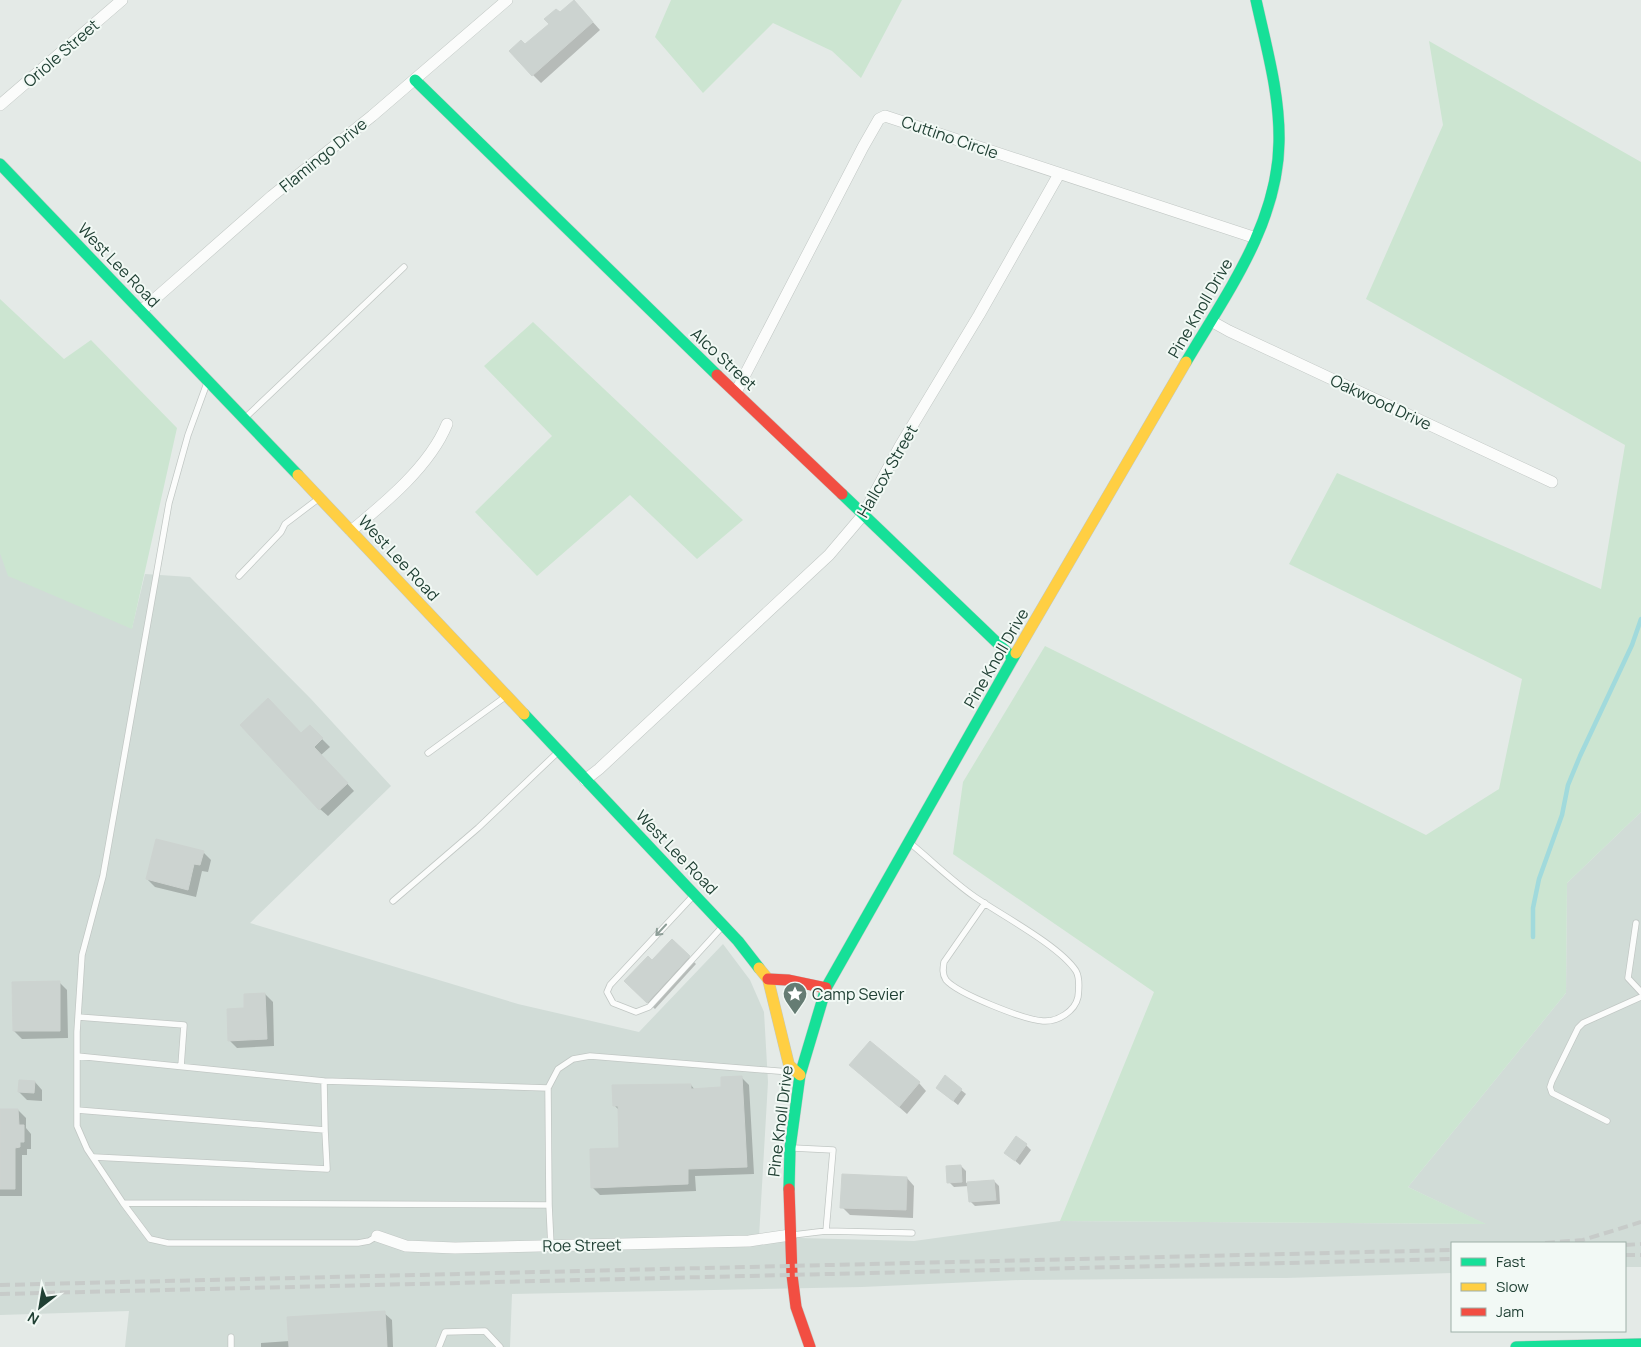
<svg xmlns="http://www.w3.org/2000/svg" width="1641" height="1347" viewBox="0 0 1641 1347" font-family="Manrope,sans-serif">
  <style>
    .built { fill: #d1dcd7 }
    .green { fill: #cce5d1 }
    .shadow { fill: #0003 }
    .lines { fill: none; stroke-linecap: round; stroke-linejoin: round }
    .stream { stroke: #a1dadc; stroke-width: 4.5 }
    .building { fill: #ccd3d0; stroke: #cdd3d0 }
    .lane-casing { stroke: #c1c7c4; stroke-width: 7 }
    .street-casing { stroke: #c1c7c4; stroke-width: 12 }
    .fast-casing { stroke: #c0c8c4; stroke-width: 12 }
    .slow-casing { stroke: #c0c8c4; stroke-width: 12 }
    .jam-casing { stroke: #c0c8c4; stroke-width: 12 }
    .lane { stroke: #fbfcfb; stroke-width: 5.5 }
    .street { stroke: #fbfcfb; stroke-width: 11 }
    .fast { stroke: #16e098; stroke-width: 11 }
    .slow { stroke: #ffcf43; stroke-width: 11 }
    .jam { stroke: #f24e42; stroke-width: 11 }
    .rail { stroke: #c7cbc9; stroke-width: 4; stroke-dasharray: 10 5; stroke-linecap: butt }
    .oneway { stroke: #8e9e98 }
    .labels { text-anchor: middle; stroke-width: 4; stroke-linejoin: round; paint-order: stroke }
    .street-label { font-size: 16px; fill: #204034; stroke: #f2f9f5 }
    .poi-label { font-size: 16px; fill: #204034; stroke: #f2f9f5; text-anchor: start }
  </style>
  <rect width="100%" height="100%" fill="#e4eae7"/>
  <!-- built -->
  <path class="built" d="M 0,553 L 132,628 L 145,574 L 190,577 L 311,699 L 391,786 L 250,923 L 518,1004 L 639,1032 L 723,944 L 750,980 L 764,1012 L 768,1082 L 759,1237 L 914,1241 L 1060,1221 L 1485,1224 L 1408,1187 L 1566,993 L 1567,883 L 1641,812 L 1641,1267 L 1625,1267 L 1625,1243 L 1452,1243 L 1452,1273 L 1286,1278 L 1020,1280 L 862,1287 L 512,1294 L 510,1347 L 125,1347 L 129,1311 L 0,1315 Z"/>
  <!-- green -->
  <path class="green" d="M 671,0 L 902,0 L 861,78 L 832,51 L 773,23 L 703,93 L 655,37 Z
    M 1429,41 L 1641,162 L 1641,812 L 1567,883 L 1566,993 L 1408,1187 L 1486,1224 L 1060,1221 L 1154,992 L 953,854 L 963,782 L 1045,646 L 1426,835 L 1499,789 L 1522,679 L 1289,564 L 1337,473 L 1601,589 L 1625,445 L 1366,299 L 1443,125 Z
    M 0,299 L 64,359 L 91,340 L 177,428 L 132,629 L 8,576 L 0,553 Z
    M 533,322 L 743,520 L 697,559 L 630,495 L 537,576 L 475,512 L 552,436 L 484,366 Z"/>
  <!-- shadow -->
  <path class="shadow" d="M 574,1 L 600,30 L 541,83 L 533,75 L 550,24 Z
    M 310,727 L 330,747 L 321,755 L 354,791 L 328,816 L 320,809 L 302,735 Z
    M 203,852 L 211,860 L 208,872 L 202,871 L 196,897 L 155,887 L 147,879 Z
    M 672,940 L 696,964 L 655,1009 L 633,989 L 652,961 Z
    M 59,982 L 67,990 L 68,1038 L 22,1039 L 14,1031 Z
    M 265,994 L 273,1002 L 274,1046 L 237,1048 L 229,1040 L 246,1010 Z
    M 851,1065 L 919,1083 L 926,1091 L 907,1114 Z
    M 741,1077 L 749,1085 L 754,1174 L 695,1176 L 696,1191 L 600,1195 L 592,1187 L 621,1149 L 619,1110 L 614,1105 L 691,1085 L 695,1090 L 723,1089 Z
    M 35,1082 L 42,1090 L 42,1101 L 27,1100 L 19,1092 Z
    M 961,1090 L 966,1094 L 958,1105 L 942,1092 Z
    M 18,1110 L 26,1118 L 26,1128 L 31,1134 L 31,1149 L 27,1149 L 27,1155 L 22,1155 L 22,1196 L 0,1196 L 0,1115 Z
    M 1026,1145 L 1031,1150 L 1020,1165 L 1006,1153 Z
    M 961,1166 L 966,1171 L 966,1183 L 994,1181 L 999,1186 L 1000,1204 L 975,1206 L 970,1201 L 969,1186 L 954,1187 L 949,1182 Z
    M 907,1178 L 914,1186 L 913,1218 L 850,1215 L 842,1207 Z
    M 384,1313 L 392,1320 L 393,1347 L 261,1347 L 261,1343 L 290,1341 Z"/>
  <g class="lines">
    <!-- stream -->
    <path class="stream" d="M 1533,937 L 1533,908 L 1539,879 L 1562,815 L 1568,785 L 1580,756 L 1632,645 L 1641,619"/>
  </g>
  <!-- building -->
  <path class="building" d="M 574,0 L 593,22 L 532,76 L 509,51 L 521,40 L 525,44 L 549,24 L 544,19 L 556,9 L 560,12 Z
    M 268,698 L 301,733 L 310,725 L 323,738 L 314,747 L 348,783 L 319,810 L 240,725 Z
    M 156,839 L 204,851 L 200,865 L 194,864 L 188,890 L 146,879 Z
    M 672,939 L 690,956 L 647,1003 L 624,981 L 648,956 L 652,960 Z
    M 60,981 L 60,1031 L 13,1031 L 12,982 Z
    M 265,993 L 267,1039 L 228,1041 L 227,1009 L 244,1008 L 244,994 Z
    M 870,1041 L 920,1082 L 899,1107 L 849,1065 Z
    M 945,1075 L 962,1089 L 953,1101 L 936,1088 Z
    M 742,1076 L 747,1167 L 688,1169 L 688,1184 L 591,1188 L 590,1149 L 619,1148 L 618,1106 L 613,1106 L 612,1085 L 691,1084 L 691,1089 L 721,1087 L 721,1077 Z
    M 19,1080 L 35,1081 L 34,1093 L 18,1092 Z
    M 0,1109 L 18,1109 L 19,1125 L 24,1125 L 24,1142 L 20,1142 L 20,1147 L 15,1148 L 15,1189 L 0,1189 Z
    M 1016,1136 L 1027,1144 L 1015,1161 L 1004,1153 Z
    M 961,1165 L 962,1182 L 947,1183 L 946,1166 Z
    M 842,1174 L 907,1177 L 906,1210 L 840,1208 Z
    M 994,1180 L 996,1200 L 969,1202 L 967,1182 Z
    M 385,1311 L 387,1347 L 289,1347 L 287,1317 Z"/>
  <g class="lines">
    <defs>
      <path id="lane" d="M 246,417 L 404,267
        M 239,576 L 281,532 L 285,524 L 318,499
        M 428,753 L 505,697
        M 910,843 C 932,861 952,881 975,897 C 1001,915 1060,946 1076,971 C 1080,978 1079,989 1078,997 C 1075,1011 1058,1022 1043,1021 C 1025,1020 958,994 946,980 C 942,974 943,968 944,962 L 985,903
        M 693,896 L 610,985 L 607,992 L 613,1003 L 636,1012 L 649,1007 L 722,927
        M 393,901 L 478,828 L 557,753
        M 1636,923 L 1628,978 L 1641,992
        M 78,1017 L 184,1025 L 181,1066
        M 77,1056 L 324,1081 L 325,1130 L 77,1110
        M 324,1081 L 548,1088
        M 1607,1121 L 1552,1093 L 1550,1087 L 1552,1081 L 1578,1028 L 1583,1023 L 1641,997
        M 793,1148 L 833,1150 L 826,1231 L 793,1235
        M 94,1157 L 327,1169 L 325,1130
        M 123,1203 L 87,1149 L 77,1126 L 77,1032 L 82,955 L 103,876 L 169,503 L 188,435 L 207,383
        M 549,1205 L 548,1088 L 558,1069 L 573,1059 L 590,1056 L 790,1072
        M 826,1231 L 912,1233
        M 377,1236 L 369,1241 L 358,1243 L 168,1243 L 150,1239 L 123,1203 L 549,1205 L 551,1246
        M 231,1337 L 231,1347
        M 439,1347 L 445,1332 L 485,1331 L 500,1347"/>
      <path id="street" d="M 0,105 L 122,0
        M 141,311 L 272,196 L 372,116 L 507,0
        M 1211,321 L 1229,331 L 1552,482
        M 736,392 L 863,147 L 879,119 L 885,116 L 1256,238
        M 351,531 C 385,503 430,466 447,424
        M 585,780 L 599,769 L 829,555 L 863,515 L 900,446 L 979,315 L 1059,174
        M 377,1236 L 406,1246 L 455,1248 L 749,1241 L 790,1235"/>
      <path id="fast" d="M 415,80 L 717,375
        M 0,164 L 298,475
        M 1186,362 C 1226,294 1278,224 1279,142 C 1280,94 1266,46 1256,0
        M 842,494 L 1013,658
        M 524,714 L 738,941 L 759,968
        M 789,1189 L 790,1148 L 800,1075 L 826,988 L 1016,653
        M 1516,1347 L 1641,1344"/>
      <path id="slow" d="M 298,475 L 524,714
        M 1016,653 L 1186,362
        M 759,968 L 768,979 L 789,1065 L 800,1075"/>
      <path id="jam" d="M 717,375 L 842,494
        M 768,979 L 788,980 L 826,988
        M 789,1189 L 792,1275 L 796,1307 L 810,1347"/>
    </defs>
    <!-- lane casing -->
    <use href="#lane" class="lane-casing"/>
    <!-- street casing -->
    <use href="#street" class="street-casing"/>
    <!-- fast casing -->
    <use href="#fast" class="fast-casing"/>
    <!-- slow casing -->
    <use href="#slow" class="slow-casing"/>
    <!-- jam casing -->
    <use href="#jam" class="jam-casing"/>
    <!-- lane -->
    <use href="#lane" class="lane"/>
    <!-- street -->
    <use href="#street" class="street"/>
    <!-- fast -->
    <use href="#fast" class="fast"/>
    <!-- slow -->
    <use href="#slow" class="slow"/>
    <!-- jam -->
    <use href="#jam" class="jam"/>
    <!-- rail -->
    <path class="rail" d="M 1545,1243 L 1583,1240 L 1641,1222
      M 1625,1245 L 1641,1244
      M 1625,1255 L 1641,1255
      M 0,1285 L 1452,1250
      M 0,1294 L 1452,1259"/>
  </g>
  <!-- one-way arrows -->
  <defs><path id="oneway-shaft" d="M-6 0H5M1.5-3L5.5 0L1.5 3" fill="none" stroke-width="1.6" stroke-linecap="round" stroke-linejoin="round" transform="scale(1.25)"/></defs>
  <use class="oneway" href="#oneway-shaft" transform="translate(661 930) rotate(133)"/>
  <!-- icons -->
  <defs>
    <symbol id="sight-pin" viewBox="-11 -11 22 30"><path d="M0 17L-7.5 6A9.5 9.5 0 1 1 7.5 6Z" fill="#657c73" stroke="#f2f9f5"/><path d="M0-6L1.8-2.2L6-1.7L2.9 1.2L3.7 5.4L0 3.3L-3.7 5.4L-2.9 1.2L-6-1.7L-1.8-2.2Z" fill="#fff"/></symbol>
  </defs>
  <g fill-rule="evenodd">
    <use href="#sight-pin" x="781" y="980" width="28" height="38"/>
  </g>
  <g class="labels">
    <!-- street labels -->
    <g class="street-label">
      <text transform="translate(61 53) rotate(-41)" y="6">Oriole Street</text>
      <text transform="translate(950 137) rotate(19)" y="6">Cuttino Circle</text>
      <text transform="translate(323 155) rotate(-39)" y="6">Flamingo Drive</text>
      <text transform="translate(119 265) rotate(46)" y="6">West Lee Road</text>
      <text transform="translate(1200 308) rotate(-60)" y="6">Pine Knoll Drive</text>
      <text transform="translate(724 359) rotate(43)" y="6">Alco Street</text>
      <text transform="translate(1381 402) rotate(25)" y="6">Oakwood Drive</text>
      <text transform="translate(887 471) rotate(-60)" y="6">Hallcox Street</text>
      <text transform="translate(399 558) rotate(47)" y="6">West Lee Road</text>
      <text transform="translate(996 658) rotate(-60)" y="6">Pine Knoll Drive</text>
      <text transform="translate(677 852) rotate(46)" y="6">West Lee Road</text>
      <text transform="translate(780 1121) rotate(-83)" y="6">Pine Knoll Drive</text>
      <text transform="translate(582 1245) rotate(-1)" y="6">Roe Street</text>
    </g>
    <!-- poi labels -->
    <g class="poi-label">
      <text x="812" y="1000">Camp Sevier</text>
    </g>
  </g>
  <!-- legend -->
  <rect x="1451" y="1242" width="175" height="90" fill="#f2f9f5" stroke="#9eafa8"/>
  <rect x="1461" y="1258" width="25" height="8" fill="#16e098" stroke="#9eafa8"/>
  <text x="1496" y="1267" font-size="15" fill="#204034">Fast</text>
  <rect x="1461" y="1283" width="25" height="8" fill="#ffcf43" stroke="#9eafa8"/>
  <text x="1496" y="1292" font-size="15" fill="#204034">Slow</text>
  <rect x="1461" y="1308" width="25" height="8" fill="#f24e42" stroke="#9eafa8"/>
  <text x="1496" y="1317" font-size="15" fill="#204034">Jam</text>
  <!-- north arrow -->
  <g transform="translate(40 1307) rotate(211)" stroke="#f2f9f5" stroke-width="4" paint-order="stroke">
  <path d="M0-4L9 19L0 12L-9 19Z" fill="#204034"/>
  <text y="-8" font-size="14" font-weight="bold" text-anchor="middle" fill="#204034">N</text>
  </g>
</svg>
